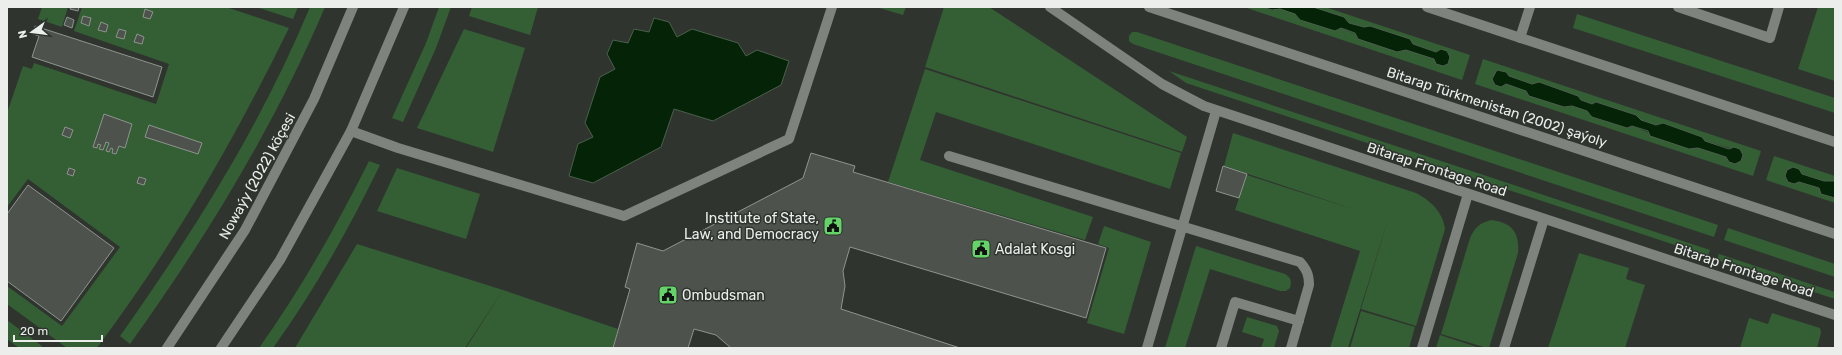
<svg xmlns="http://www.w3.org/2000/svg" width="1842" height="355" viewBox="0 0 1842 355" font-family="Rubik,sans-serif">
  <style>
    .green { fill: #345e34; fill-rule: evenodd }
    .water { fill: #052307; stroke: #4a604b }
    .building { fill: #4d524d; stroke: #8e948e }
    .lines { fill: none; stroke-linecap: round; stroke-linejoin: round }
    .lane { stroke: #7e837d; stroke-width: 10 }
    .street { stroke: #7e837d; stroke-width: 10 }
    .secondary { stroke: #7e837d; stroke-width: 10 }
    .labels { text-anchor: middle; stroke-width: 3; stroke-linejoin: round; paint-order: stroke }
    .street-label { font-size: 14px; fill: #ebeeeb; stroke: #2f342f }
    .poi-label { font-size: 14px; fill: #ebeeeb; stroke: #2f342f; text-anchor: start }
  </style>
  <rect width="100%" height="100%" fill="#2f342f"/>
  <!-- green -->
  <path class="green" d="M 42,7 L 68,7 L 62,27 L 38,19 Z
    M 82,7 L 226,7 L 289,28 C 234,140 174,245 99,345 L 96,348 L 67,348 L 7,304 L 7,286 L 62,326 L 120,247 L 28,179 L 7,207 L 7,113 L 23,66 L 32,69 L 34,63 L 156,104 L 169,64 L 74,31 Z
    M 256,7 L 298,7 L 293,19 Z
    M 310,7 L 325,7 C 274,127 206,238 130,344 L 120,336 C 193,233 261,125 310,7 Z
    M 439,7 L 451,7 L 436,48 L 403,122 L 392,118 L 426,43 Z
    M 472,7 L 538,7 L 530,35 L 469,16 Z
    M 876,7 L 906,7 L 903,15 Z
    M 944,7 L 989,7 L 1187,137 L 1182,152 L 925,67 Z
    M 1244,7 L 1262,7 L 1272,10 L 1280,8 L 1295,14 L 1300,20 L 1335,31 L 1341,28 L 1397,52 L 1406,50 L 1434,59 L 1435,62 L 1438,50 L 1437,52 L 1349,23 L 1344,17 L 1313,7 L 1325,7 L 1470,55 L 1462,80 Z
    M 1818,7 L 1835,7 L 1835,81 L 1798,69 Z
    M 1577,14 L 1835,98 L 1835,113 L 1573,28 Z
    M 464,29 L 525,48 L 493,152 L 417,128 Z
    M 1132,32 L 1137,32 L 1718,225 L 1714,237 L 1133,44 L 1129,41 L 1129,36 Z
    M 1483,59 L 1761,151 L 1753,176 L 1475,84 ZM 1509,76 L 1532,84 L 1539,82 L 1578,96 L 1581,100 L 1592,104 L 1596,102 L 1636,115 L 1641,120 L 1656,125 L 1663,123 L 1702,137 L 1705,141 L 1741,151 L 1743,155 L 1741,161 L 1735,164 L 1729,162 L 1726,157 L 1698,147 L 1689,149 L 1632,126 L 1627,128 L 1592,117 L 1587,111 L 1572,106 L 1564,107 L 1527,91 L 1506,84 L 1501,87 L 1495,84 L 1494,82 Z
    M 925,69 L 1181,153 L 1170,189 L 936,112 L 920,160 L 1093,217 L 1085,240 L 888,182 Z
    M 1169,71 L 1710,250 L 1708,256 L 1186,83 Z
    M 1233,133 L 1416,193 C 1431,201 1443,212 1445,229 L 1416,326 L 1361,309 L 1388,220 L 1348,348 L 1330,348 L 1360,251 L 1235,210 L 1247,175 L 1353,209 L 1224,166 Z
    M 1774,156 L 1835,176 L 1835,181 L 1824,181 L 1801,174 L 1801,172 L 1797,183 L 1799,182 L 1819,188 L 1822,194 L 1835,198 L 1835,203 L 1766,180 Z
    M 369,161 L 380,165 C 349,229 314,291 273,348 L 259,348 C 301,289 337,225 369,161 Z
    M 397,168 L 480,194 L 466,239 L 377,211 Z
    M 1491,220 C 1511,222 1520,232 1518,253 L 1489,348 L 1487,348 L 1441,334 L 1470,238 C 1475,227 1480,223 1491,220 Z
    M 1104,226 L 1151,242 L 1124,334 L 1087,323 L 1109,248 L 1098,244 Z
    M 1728,228 L 1835,264 L 1835,277 L 1724,240 Z
    M 357,244 L 503,290 L 465,348 L 295,348 Z
    M 1196,246 L 1285,274 C 1291,278 1292,281 1290,288 L 1286,291 L 1280,291 L 1210,269 L 1185,348 L 1165,348 Z
    M 1579,253 L 1629,268 L 1626,279 L 1645,285 L 1625,348 L 1548,348 Z
    M 1719,254 L 1835,292 L 1835,299 L 1717,260 Z
    M 503,290 L 618,329 L 613,348 L 466,348 Z
    M 1361,311 L 1415,327 L 1409,348 L 1350,348 Z
    M 1772,313 L 1820,328 L 1821,333 L 1817,348 L 1740,348 L 1749,318 L 1768,324 Z
    M 1247,317 L 1277,326 L 1279,331 L 1274,348 L 1261,348 L 1264,339 L 1242,332 Z
    M 7,320 L 42,346 L 41,348 L 19,348 L 7,339 Z
    M 1440,335 L 1480,348 L 1436,348 Z"/>
  <!-- water -->
  <path class="water" d="M 1262,7 L 1313,7 L 1344,17 L 1349,23 L 1364,27 L 1370,26 L 1410,39 L 1413,44 L 1436,52 L 1441,49 L 1447,51 L 1450,57 L 1448,64 L 1443,66 L 1436,64 L 1434,59 L 1406,50 L 1397,52 L 1358,39 L 1355,33 L 1341,28 L 1335,31 L 1300,20 L 1295,14 L 1280,9 L 1272,10 Z
    M 654,18 L 669,22 L 677,37 L 692,29 L 738,43 L 746,56 L 757,50 L 789,61 L 781,85 L 713,121 L 674,109 L 661,147 L 593,183 L 569,176 L 578,144 L 593,137 L 585,123 L 600,77 L 615,69 L 607,54 L 613,40 L 628,43 L 634,29 L 649,32 Z
    M 1497,70 L 1506,72 L 1509,76 L 1532,84 L 1539,82 L 1578,96 L 1581,100 L 1592,104 L 1596,102 L 1636,115 L 1641,120 L 1656,125 L 1663,123 L 1702,137 L 1705,141 L 1729,149 L 1734,147 L 1740,149 L 1743,155 L 1741,161 L 1735,164 L 1729,162 L 1726,157 L 1698,148 L 1689,149 L 1650,136 L 1648,131 L 1632,126 L 1627,128 L 1592,117 L 1587,111 L 1572,106 L 1564,107 L 1529,96 L 1526,91 L 1506,84 L 1501,87 L 1495,85 L 1492,79 Z
    M 1793,167 L 1799,169 L 1802,174 L 1824,181 L 1835,181 L 1835,198 L 1821,194 L 1819,188 L 1799,182 L 1794,184 L 1788,182 L 1785,176 L 1787,170 Z"/>
  <!-- building -->
  <path class="building" d="M 71,7 L 79,7 L 78,11 L 70,9 Z
    M 145,9 L 153,12 L 150,19 L 143,17 Z
    M 83,16 L 91,18 L 89,26 L 81,23 Z
    M 67,17 L 74,20 L 72,28 L 64,25 Z
    M 101,22 L 108,25 L 106,32 L 98,30 Z
    M 35,26 L 162,67 L 153,97 L 32,57 L 39,36 L 33,34 Z
    M 119,29 L 126,31 L 124,39 L 116,37 Z
    M 137,34 L 144,37 L 142,44 L 134,42 Z
    M 104,114 L 132,124 L 125,148 L 119,146 L 116,154 L 112,153 L 113,149 L 111,148 L 109,152 L 106,151 L 109,143 L 106,142 L 103,150 L 99,149 L 101,145 L 98,144 L 97,148 L 93,147 Z
    M 149,125 L 202,143 L 198,154 L 145,137 Z
    M 65,127 L 73,130 L 70,138 L 62,135 Z
    M 811,153 L 855,166 L 853,172 L 1106,248 L 1086,318 L 850,247 L 843,271 L 845,286 L 841,309 L 960,348 L 731,348 L 716,335 L 694,329 L 688,348 L 613,348 L 630,289 L 625,287 L 637,243 L 663,251 L 803,178 Z
    M 1223,166 L 1247,174 L 1239,198 L 1216,191 Z
    M 69,168 L 75,170 L 73,176 L 67,174 Z
    M 139,177 L 146,179 L 144,185 L 137,183 Z
    M 28,185 L 114,248 L 61,321 L 7,281 L 7,214 Z"/>
  <g class="lines">
    <!-- lane -->
    <path class="lane" d="M 1678,7 L 1770,38 L 1779,7
      M 1520,38 L 1530,7
      M 351,131 L 398,148 L 624,216 L 789,139 L 832,7
      M 949,156 L 1300,262 C 1307,270 1309,275 1309,285 L 1291,348
      M 1147,348 L 1216,111
      M 1221,348 L 1235,302 L 1299,321
      M 1422,348 L 1468,194
      M 1504,348 L 1544,219"/>
    <!-- street -->
    <path class="street" d="M 1050,7 L 1162,84 L 1204,106 L 1835,315"/>
    <!-- secondary -->
    <path class="secondary" d="M 1149,7 L 1835,234
      M 1427,7 L 1835,142
      M 167,348 L 245,230 L 314,99 L 353,7
      M 221,348 L 280,260 L 351,131 L 404,7"/>
  </g>
  <!-- icons -->
  <defs>
    <symbol id="civic-square" viewBox="-11 -11 22 22"><rect x="-9" y="-9" width="18" height="18" rx="4" fill="#64d468" stroke="#2f342f"/><path d="M-.6-6.5H3V-4.5H.6V-3L4-1V1h2V6H-6V1h2V-1L-.6-3ZM-1.2 2.5V6h2.4V2.5Z" fill="#111"/></symbol>
  </defs>
  <g fill-rule="evenodd">
    <use href="#civic-square" x="822" y="215" width="22" height="22"/>
    <use href="#civic-square" x="970" y="238" width="22" height="22"/>
    <use href="#civic-square" x="657" y="284" width="22" height="22"/>
  </g>
  <g class="labels">
    <!-- street labels -->
    <g class="street-label">
      <text transform="translate(1497 107) rotate(18)" y="5">Bitarap Türkmenistan (2002) şaýoly</text>
      <text transform="translate(1437 169) rotate(18)" y="5">Bitarap Frontage Road</text>
      <text transform="translate(257 176) rotate(-61)" y="5">Nowaýy (2022) köçesi</text>
      <text transform="translate(1744 270) rotate(18)" y="5">Bitarap Frontage Road</text>
    </g>
    <!-- poi labels -->
    <g class="poi-label">
      <text x="819" y="223" text-anchor="end">Institute of State,<tspan x="819" dy="16">Law, and Democracy</tspan></text>
      <text x="995" y="254">Adalat Kosgi</text>
      <text x="682" y="300">Ombudsman</text>
    </g>
  </g>
  <!-- border -->
  <rect width="1842" height="355" fill="none" stroke="#ebeeeb" stroke-width="16"/>
  <!-- north arrow -->
  <g transform="translate(32 32) rotate(256)" stroke="#2f342f" stroke-width="3" paint-order="stroke">
  <path d="M0-3L7 15L0 10L-7 15Z" fill="#ebeeeb"/>
  <text y="-6" font-size="11" font-weight="bold" text-anchor="middle" fill="#ebeeeb">N</text>
  </g>
  <!-- scale -->
  <path d="M14 335v6h88v-6" fill="none" stroke="#ebeeeb" stroke-width="2"/>
  <text x="20" y="335" font-size="12" fill="#ebeeeb" stroke="#2f342f" stroke-width="3" paint-order="stroke">20 m</text>
</svg>
